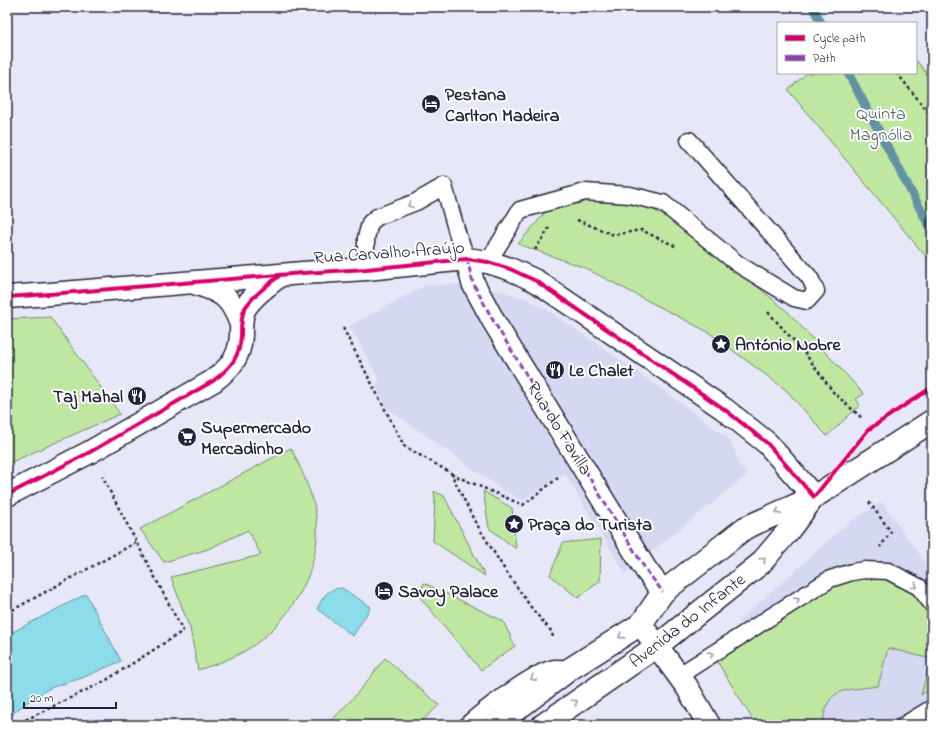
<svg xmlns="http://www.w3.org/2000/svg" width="939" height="732" viewBox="0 0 939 732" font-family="'Indie Flower',sans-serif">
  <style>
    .built { fill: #d5d8f1 }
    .green { fill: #c0e7a2; stroke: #71846e }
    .water { fill: #8cdce9; stroke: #6292a3 }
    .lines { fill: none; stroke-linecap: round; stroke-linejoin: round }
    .stream { stroke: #6292a3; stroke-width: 9 }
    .lane-casing { stroke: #22223b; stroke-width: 19 }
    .street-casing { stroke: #22223b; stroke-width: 25 }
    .secondary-casing { stroke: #22223b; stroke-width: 25 }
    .path { stroke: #22223b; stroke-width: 2.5; stroke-dasharray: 3 3; stroke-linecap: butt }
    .lane { stroke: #fff; stroke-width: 16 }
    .street { stroke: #fff; stroke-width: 22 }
    .secondary { stroke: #fff; stroke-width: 22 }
    .quiet { stroke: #8e44ad; stroke-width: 3; stroke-dasharray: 6 3; stroke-linecap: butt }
    .cycleway-casing { stroke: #fff; stroke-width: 6 }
    .cycleway { stroke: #d6006c; stroke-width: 4 }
    .oneway { stroke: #9c9ca7 }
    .labels { text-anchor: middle; stroke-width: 4; stroke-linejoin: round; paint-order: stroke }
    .poi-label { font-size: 18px; font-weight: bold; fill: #22223b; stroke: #fff; text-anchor: start }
    .park-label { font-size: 18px; fill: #515d5a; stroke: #fff }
    .street-label { font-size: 18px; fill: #22223b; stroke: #fff }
  </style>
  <rect width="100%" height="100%" fill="#e6e8f7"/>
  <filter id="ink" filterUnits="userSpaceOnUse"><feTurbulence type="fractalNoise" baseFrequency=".025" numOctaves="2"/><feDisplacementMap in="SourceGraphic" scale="8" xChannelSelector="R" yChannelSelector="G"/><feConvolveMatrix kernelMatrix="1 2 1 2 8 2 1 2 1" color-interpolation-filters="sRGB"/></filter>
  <g filter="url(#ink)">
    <!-- built -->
    <path class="built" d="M 456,284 L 505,292 L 527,299 L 552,313 L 655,384 L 724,435 L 729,439 L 735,451 L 738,464 L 746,471 L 746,476 L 625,573 L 565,474 L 542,487 L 522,501 L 510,493 L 508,494 L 387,408 L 375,384 L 380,381 L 355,335 L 348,327 L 424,286 Z
      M 881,502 L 932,571 L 932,725 L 756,725 L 749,639 L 739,621 L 846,525 Z"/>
    <!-- green -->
    <path class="green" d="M 916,60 L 932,80 L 932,264 L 788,90 L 807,73 L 916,73 Z
      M 584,199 L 641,203 L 691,231 L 788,312 L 864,394 L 856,399 L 860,405 L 827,436 L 786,390 L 708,332 L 585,268 L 518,244 L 556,200 L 571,205 Z
      M 50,317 L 120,414 L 7,464 L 7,319 Z
      M 291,448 C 301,468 316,501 317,523 C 320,570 292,618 254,645 C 237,657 217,664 198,670 L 190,629 L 171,577 L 261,555 L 248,530 L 208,549 L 164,562 L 140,529 Z
      M 434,491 L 444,496 L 485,576 L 433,541 L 435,498 Z
      M 483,491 L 512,508 L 516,549 L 489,528 Z
      M 601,539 L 600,581 L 578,598 L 550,575 L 563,543 Z
      M 860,575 L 886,576 L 917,590 L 932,619 L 932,687 L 921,695 L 931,659 L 888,648 L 878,686 C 846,691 826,685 823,725 L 756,725 L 715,658 L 834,585 Z
      M 424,583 L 503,621 L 515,646 L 481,670 L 419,596 Z
      M 385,658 L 439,705 L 418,725 L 326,725 C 348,706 367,682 385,658 Z"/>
    <!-- water -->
    <path class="water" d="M 342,588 L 371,607 L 353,636 L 317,609 C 324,596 326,589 342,588 Z
      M 86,594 L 121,661 L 82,678 L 50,688 L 24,704 L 7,719 L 7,635 Z"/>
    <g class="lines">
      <!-- stream -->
      <path class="stream" d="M 813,7 L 821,23
        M 848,73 L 932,231"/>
      <defs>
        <path id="lane" d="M 488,262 L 520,210 L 585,192 L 630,195 L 663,203 L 738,264 L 794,298 L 807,301 L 816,291 L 810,278 L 689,140
          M 366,269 L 366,238 L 370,223 L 377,217 L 416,202 L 444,186 L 458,236 L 467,259
          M 678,676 L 830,579 L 852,572 L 864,570 L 888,571 L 919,587 L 932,604
          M 467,725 C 482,711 536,670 555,668 C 560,668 565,668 570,669
          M 904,725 L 932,708"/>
        <path id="street" d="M 467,259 L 473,283 L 494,322 L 646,570 L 663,592
          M 197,284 C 224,292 231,298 241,324
          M 7,297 L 50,294 L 303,273 L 366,269 L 467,259 L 488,262 L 510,269 L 536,281 L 724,409 L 767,443 L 814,497
          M 7,495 L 90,452 L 213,381 C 230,368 240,358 241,335 C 241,327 241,315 245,308 C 253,295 268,285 279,276"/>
        <path id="secondary" d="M 648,634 L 687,687 L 709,725
          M 496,725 L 570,669 L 641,624 L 663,592 L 745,528 L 814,497 L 932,421
          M 543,725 L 657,646 L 760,564 L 789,530 L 813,498"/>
      </defs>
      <!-- lane casing -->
      <use href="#lane" class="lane-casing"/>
      <!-- street casing -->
      <use href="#street" class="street-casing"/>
      <!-- secondary casing -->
      <use href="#secondary" class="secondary-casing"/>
      <!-- path -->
      <path class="path" d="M 897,73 L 932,117
        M 577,220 L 614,235 L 641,230 L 675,246
        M 535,250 L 549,228
        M 768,312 L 804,352 L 834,393 L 863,419
        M 343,328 L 404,446 L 451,473 L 474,520 L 503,567 L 533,610 L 552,632 L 553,638
        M 451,474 L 523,505 L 558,478
        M 869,502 L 891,532 L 880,547
        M 7,613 L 137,542
        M 15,725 L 105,681 L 183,631 L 102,476"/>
      <!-- lane -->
      <use href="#lane" class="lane"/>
      <!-- street -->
      <use href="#street" class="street"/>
      <!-- secondary -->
      <use href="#secondary" class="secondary"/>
      <!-- quiet -->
      <path class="quiet" d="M 467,259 L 473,283 L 494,322 L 646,570 L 663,592"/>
      <defs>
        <path id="cycleway" d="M 7,297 L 50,294 L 303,273 L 366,269 L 467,259 L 488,262 L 510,269 L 536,281 L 724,409 L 767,443 L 814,497 L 868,430 L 932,387
          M 7,495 L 90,452 L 213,381 C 230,368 240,358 241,335 C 241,327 241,315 245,308 C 253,295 268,285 279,276"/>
      </defs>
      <!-- cycleway casing -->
      <use href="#cycleway" class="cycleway-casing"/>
      <!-- cycleway -->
      <use href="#cycleway" class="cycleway"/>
    </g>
    <!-- one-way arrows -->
    <defs><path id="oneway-chevron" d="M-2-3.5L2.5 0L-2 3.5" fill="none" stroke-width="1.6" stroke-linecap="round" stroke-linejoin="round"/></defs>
    <g class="oneway">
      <use href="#oneway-chevron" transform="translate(410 205) rotate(159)"/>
      <use href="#oneway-chevron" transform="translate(778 512) rotate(155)"/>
      <use href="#oneway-chevron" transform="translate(763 560) rotate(-47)"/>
      <use href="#oneway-chevron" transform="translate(915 586) rotate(34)"/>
      <use href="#oneway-chevron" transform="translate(797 600) rotate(-32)"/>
      <use href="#oneway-chevron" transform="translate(621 636) rotate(147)"/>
      <use href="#oneway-chevron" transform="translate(711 654) rotate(-32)"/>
      <use href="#oneway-chevron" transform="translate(533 678) rotate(152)"/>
      <use href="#oneway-chevron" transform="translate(575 702) rotate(-35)"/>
    </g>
  </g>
  <!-- icons -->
  <defs>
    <symbol id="hotel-disc" viewBox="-11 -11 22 22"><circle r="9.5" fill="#22223b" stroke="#fff"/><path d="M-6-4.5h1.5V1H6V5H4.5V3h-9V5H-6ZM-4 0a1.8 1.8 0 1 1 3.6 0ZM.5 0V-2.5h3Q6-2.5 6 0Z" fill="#fff"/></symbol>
    <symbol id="sight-disc" viewBox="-11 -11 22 22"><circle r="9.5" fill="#22223b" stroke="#fff"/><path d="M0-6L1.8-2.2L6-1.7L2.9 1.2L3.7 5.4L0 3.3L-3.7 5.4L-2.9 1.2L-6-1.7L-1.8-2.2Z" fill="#fff"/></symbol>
    <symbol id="restaurant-disc" viewBox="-11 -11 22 22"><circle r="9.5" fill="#22223b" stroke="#fff"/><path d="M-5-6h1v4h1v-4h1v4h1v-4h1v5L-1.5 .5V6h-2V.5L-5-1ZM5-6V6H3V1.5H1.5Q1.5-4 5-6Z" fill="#fff"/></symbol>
    <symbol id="supermarket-disc" viewBox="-11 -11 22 22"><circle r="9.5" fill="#22223b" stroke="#fff"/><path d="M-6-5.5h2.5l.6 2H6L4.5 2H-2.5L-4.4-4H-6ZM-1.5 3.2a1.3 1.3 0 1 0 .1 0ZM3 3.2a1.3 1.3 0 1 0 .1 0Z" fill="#fff"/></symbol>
  </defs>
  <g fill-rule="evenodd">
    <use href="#hotel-disc" x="420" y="93" width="22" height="22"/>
    <use href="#sight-disc" x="710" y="333" width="22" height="22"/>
    <use href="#restaurant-disc" x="544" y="359" width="22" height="22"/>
    <use href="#restaurant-disc" x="126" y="385" width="22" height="22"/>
    <use href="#supermarket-disc" x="176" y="426" width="22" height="22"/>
    <use href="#sight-disc" x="503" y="513" width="22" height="22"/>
    <use href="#hotel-disc" x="373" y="580" width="22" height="22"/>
  </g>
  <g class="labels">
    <!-- poi labels -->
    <g class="poi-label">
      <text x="445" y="100">Pestana<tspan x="445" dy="21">Carlton Madeira</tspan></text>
      <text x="735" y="350">António Nobre</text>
      <text x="569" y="376">Le Chalet</text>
      <text x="123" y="402" text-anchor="end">Taj Mahal</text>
      <text x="201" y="433">Supermercado<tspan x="201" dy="21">Mercadinho</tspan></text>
      <text x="528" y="530">Praça do Turista</text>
      <text x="398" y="597">Savoy Palace</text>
    </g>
    <!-- park labels -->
    <g class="park-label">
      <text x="881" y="119">Quinta<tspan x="881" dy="21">Magnólia</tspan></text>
    </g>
    <!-- street labels -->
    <g class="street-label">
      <text transform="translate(389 252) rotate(-4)" y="6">Rua Carvalho Araújo</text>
      <text transform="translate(560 428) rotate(58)" y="6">Rua do Favilla</text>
      <text transform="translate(687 620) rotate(-38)" y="6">Avenida do Infante</text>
    </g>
  </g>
  <!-- margin -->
  <rect width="939" height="732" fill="none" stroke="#fff" stroke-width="24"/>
  <rect x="12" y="12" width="915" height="708" fill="none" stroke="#22223b" stroke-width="1.5" filter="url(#ink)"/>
  <!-- legend -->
  <rect x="777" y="22" width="140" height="52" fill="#ffffff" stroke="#a7a7b1"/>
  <rect x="785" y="35" width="20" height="6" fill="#d6006c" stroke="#a7a7b1"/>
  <text x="813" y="42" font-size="12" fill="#22223b">Cycle path</text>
  <rect x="785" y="55" width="20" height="6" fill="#8e44ad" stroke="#a7a7b1"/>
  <text x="813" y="62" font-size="12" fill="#22223b">Path</text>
  <!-- scale -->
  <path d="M24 702v6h92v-6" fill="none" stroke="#22223b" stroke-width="2"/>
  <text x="30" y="702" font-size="12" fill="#22223b" stroke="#ffffff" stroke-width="3" paint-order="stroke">20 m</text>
</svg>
